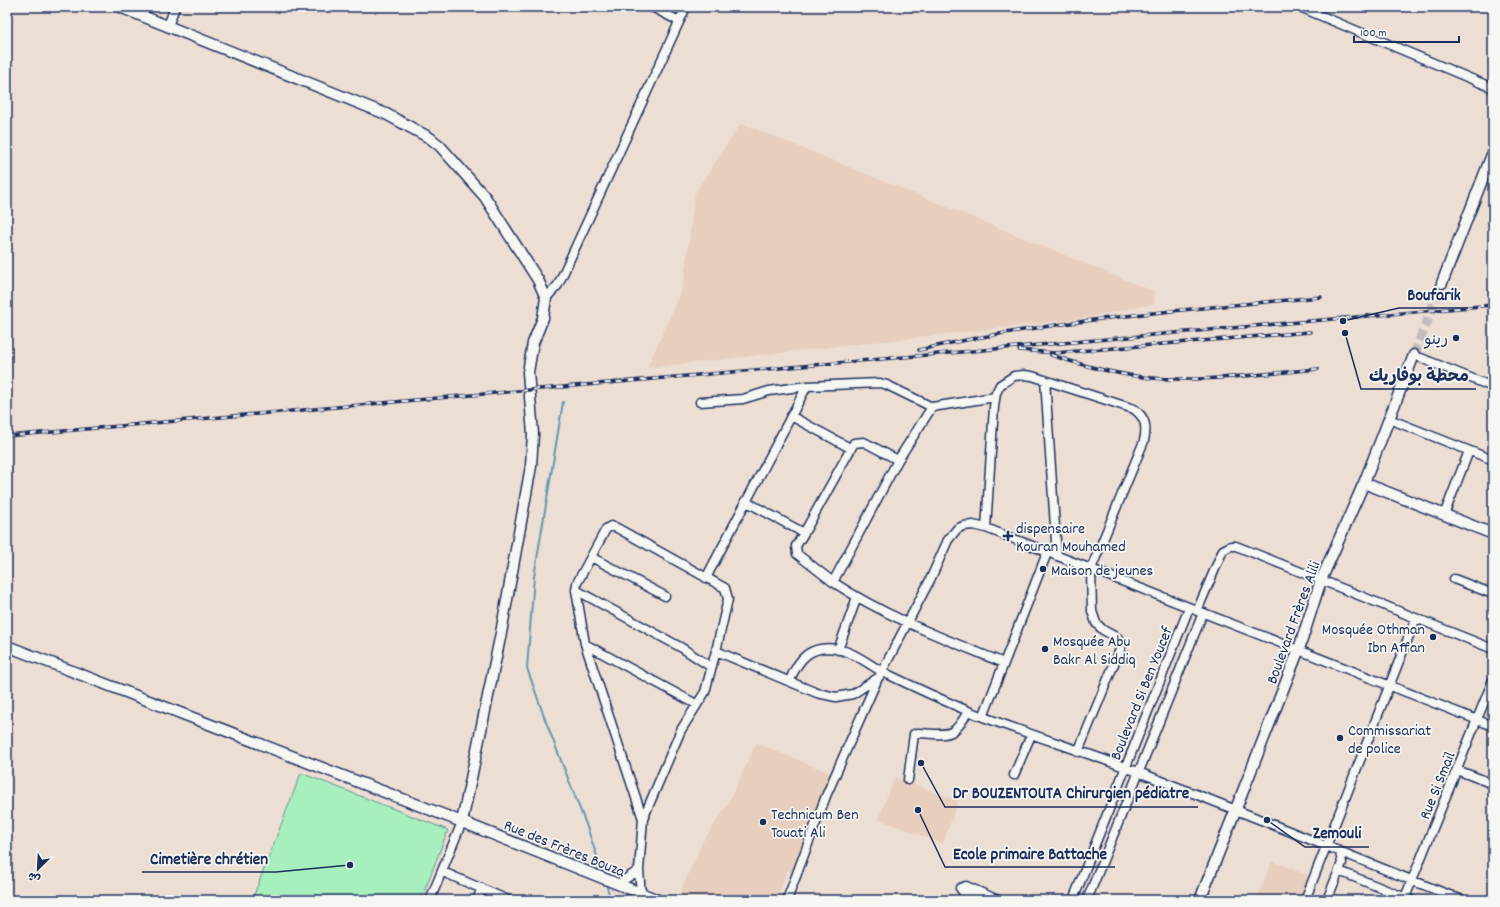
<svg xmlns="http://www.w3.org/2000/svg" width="1500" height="907" viewBox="0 0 1500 907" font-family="Dekko,'Playpen Sans Arabic',sans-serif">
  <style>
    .built { fill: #e7cebd }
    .green { fill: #a7efbd; stroke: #618f8e }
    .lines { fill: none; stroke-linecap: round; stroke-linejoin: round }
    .stream { stroke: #6097b3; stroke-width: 2 }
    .major-tunnel { stroke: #c3bbbc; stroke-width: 10; stroke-dasharray: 10 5; stroke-linecap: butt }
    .minor-casing { stroke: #1b2f5e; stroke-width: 11 }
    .major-casing { stroke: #1b2f5e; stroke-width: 13 }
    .minor { stroke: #f6f6f2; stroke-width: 8 }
    .major { stroke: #f6f6f2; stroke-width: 10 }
    .rail-casing { stroke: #1b2f5e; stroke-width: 3.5 }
    .rail { stroke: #f6f6f2; stroke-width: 2; stroke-dasharray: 6; stroke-linecap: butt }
    .poi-dot { fill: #1b2f5e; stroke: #f6f6f2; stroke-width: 1.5 }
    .labels { text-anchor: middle; stroke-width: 3.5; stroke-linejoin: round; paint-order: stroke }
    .poi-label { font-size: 16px; fill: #1b2f5e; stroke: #f6f6f2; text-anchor: start }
    .street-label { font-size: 16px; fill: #1b2f5e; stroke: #f6f6f2 }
    .leader { fill: none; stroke: #1b2f5e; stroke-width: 1.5 }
    .callout-dot { fill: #1b2f5e; stroke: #f6f6f2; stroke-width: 1.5 }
    .callout-label { font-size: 17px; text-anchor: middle; font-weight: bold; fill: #1b2f5e; stroke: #f6f6f2; stroke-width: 3.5; stroke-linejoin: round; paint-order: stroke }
  </style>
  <rect width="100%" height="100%" fill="#edded3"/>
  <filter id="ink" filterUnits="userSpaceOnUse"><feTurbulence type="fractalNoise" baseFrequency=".025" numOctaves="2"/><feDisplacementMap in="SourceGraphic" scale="8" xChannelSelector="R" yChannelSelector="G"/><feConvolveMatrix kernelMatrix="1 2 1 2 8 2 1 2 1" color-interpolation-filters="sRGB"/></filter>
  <g filter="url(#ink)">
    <!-- built -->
    <path class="built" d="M 741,123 L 1155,292 L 1154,304 L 1077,319 L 647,368 L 683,288 L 695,193 Z
      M 756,743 L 830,773 L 792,872 L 787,870 L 776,900 L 686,900 L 678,897 L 703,841 L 728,804 Z
      M 895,777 L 958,801 L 943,844 L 878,819 Z
      M 1272,861 L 1309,876 L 1300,900 L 1263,900 L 1257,898 Z"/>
    <!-- green -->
    <path class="green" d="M 301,773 L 448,830 L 421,900 L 252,900 Z"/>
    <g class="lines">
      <!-- stream -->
      <path class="stream" d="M 563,402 L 534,577 L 527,668 L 546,722 L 587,827 L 603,874
        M 606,884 L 611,900"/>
      <!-- major-tunnel -->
      <path class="major-tunnel" d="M 1414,355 L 1442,283"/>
      <defs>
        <path id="minor" d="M 652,7 L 679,21
          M 1300,7 L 1493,88
          M 168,26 L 175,7
          M 546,298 L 558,285 L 686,7
          M 1421,358 L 1493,387
          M 1045,380 L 1057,556
          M 700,402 L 743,399 L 769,391 L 807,386
          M 932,407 L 995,397
          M 791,416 L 850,448
          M 1389,419 L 1493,460
          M 745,501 L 804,533
          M 1444,515 L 1469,451
          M 986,528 L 994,407 L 996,393 L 1000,385 L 1014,376 L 1024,375 L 1032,376 L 1134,409 C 1146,418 1147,427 1144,441 L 1091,569 L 1092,611 L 1096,623 L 1103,630 L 1118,638 L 1121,643 L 1121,647 L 1078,752
          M 591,557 L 665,596
          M 706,578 L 807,386 L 880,383 L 887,385 L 932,407 L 898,460 L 833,582 C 886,617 945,639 1004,663
          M 1454,579 L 1493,594
          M 833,582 L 797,554 L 796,546 L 804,533 L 854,443 L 864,442 L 898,460
          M 576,590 L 682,648 L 711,667
          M 1197,611 L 1223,550 L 1231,546 L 1236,546 L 1493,649
          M 585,644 L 696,704
          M 838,650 L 857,597
          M 790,680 C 799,658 810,645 837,649 C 854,652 868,664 883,672 C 914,687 946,702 978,715 C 1031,735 1085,752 1138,772 C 1247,813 1354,858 1462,900
          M 983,717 L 1047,553
          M 1457,770 L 1493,784
          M 1014,775 L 1031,735
          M 908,780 L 914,734 L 918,733 C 947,734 953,740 968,711
          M 643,819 L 585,644 L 576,590 L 577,583 L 606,529 L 611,526 L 617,528 L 725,588 L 728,599 L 716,651
          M 1339,871 L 1411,900
          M 443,872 L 508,900
          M 618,884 L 639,870
          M 641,894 L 639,870 L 643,819 L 681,730 L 705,692 L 716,651 L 817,693 L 836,697 L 853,694 L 879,677 L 930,580 L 948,540 L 957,529 L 963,526 L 973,525 L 986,528 L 1493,726
          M 430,900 L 462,822
          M 477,900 L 482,888
          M 787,900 L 826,796 L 878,678
          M 982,900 L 964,893 L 960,888 L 966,886 L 998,900
          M 1073,900 L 1189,608
          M 1087,900 L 1203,613
          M 1305,900 L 1416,618
          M 1327,900 L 1342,863 L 1340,852
          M 1404,900 L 1493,680"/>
        <path id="major" d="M 120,7 L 386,114 L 430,138 L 440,146 L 485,197 L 538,280 L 546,298 L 543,318 L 533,343 L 528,372 L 533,434 L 531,466 L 501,633 L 462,822
          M 1442,283 L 1493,152
          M 1364,483 L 1493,534
          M 7,646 L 462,822 L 658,900
          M 1200,900 L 1299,649 L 1321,580 L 1364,483 L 1414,355"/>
      </defs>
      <!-- minor casing -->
      <use href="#minor" class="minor-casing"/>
      <!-- major casing -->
      <use href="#major" class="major-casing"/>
      <!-- minor -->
      <use href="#minor" class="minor"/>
      <!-- major -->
      <use href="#major" class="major"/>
      <defs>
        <path id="rail" d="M 919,350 C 1051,320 1186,309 1321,297
          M 1019,350 L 1054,353 L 1310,332
          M 1051,355 C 1090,368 1132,379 1173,379 C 1221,380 1270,373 1318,369
          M 7,436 L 1493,305"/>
      </defs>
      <!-- rail casing -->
      <use href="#rail" class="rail-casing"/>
      <!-- rail -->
      <use href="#rail" class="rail"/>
    </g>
  </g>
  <!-- markers -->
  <g class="poi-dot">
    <circle cx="1456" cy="338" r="4"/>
    <path d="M1006 530h4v4h4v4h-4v4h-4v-4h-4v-4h4z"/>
    <circle cx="1043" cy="569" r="4"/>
    <circle cx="1433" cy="637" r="4"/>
    <circle cx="1045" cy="649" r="4"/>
    <circle cx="1340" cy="738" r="4"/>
    <circle cx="763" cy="822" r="4"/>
  </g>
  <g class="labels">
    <!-- poi labels -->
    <g class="poi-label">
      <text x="1448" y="344" text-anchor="end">رينو</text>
      <text x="1016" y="533">dispensaire<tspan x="1016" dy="18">Kouran Mouhamed</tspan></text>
      <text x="1051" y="575">Maison de jeunes</text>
      <text x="1425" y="634" text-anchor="end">Mosquée Othman<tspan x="1425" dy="18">Ibn Affan</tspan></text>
      <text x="1053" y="646">Mosquée Abu<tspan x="1053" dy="18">Bakr Al Siddiq</tspan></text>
      <text x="1348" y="735">Commissariat<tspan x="1348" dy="18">de police</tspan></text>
      <text x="771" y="819">Technicum Ben<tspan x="771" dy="18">Touati Ali</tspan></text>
    </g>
    <!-- street labels -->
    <g class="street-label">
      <text transform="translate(1292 622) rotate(-70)" y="6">Boulevard Frères Alili</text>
      <text transform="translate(1140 693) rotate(-68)" y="6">Boulevard Si Ben Youcef</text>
      <text transform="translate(1436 785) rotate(-68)" y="6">Rue Si Smaïl</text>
      <text transform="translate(565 847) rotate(22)" y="6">Rue des Frères Bouza</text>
    </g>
  </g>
  <!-- callouts -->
  <path class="leader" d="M1343 321L1399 308H1468M1345 333L1361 389H1476M921 763L945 807H1198M1267 820L1305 847H1369M918 810L945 867H1115M350 865L276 872H142"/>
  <g class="callout-dot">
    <circle cx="1343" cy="321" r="4"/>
    <circle cx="1345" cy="333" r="4"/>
    <circle cx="921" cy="763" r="4"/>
    <circle cx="1267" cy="820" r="4"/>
    <circle cx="918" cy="810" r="4"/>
    <circle cx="350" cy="865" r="4"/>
  </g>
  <g class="callout-label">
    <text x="1434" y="300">Boufarik</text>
    <text x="1419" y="381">محطة بوفاريك</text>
    <text x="1071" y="798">Dr BOUZENTOUTA Chirurgien pédiatre</text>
    <text x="1337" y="838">Zemouli</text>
    <text x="1030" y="859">Ecole primaire Battache</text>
    <text x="209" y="864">Cimetière chrétien</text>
  </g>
  <!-- margin -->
  <rect width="1500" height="907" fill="none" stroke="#f6f6f2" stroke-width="24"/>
  <rect x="12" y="12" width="1476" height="883" fill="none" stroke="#1b2f5e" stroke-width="1.5" filter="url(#ink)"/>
  <!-- north arrow -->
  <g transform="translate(38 869) rotate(204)" stroke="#f6f6f2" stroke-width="3" paint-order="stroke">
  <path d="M0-3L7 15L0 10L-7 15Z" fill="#1b2f5e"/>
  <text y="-6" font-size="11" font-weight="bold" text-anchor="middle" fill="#1b2f5e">ش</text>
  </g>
  <!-- scale -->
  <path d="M1354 36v6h105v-6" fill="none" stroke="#1b2f5e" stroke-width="2"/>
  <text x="1360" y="36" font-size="12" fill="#1b2f5e" stroke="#f6f6f2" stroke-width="3" paint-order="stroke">100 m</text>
</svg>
